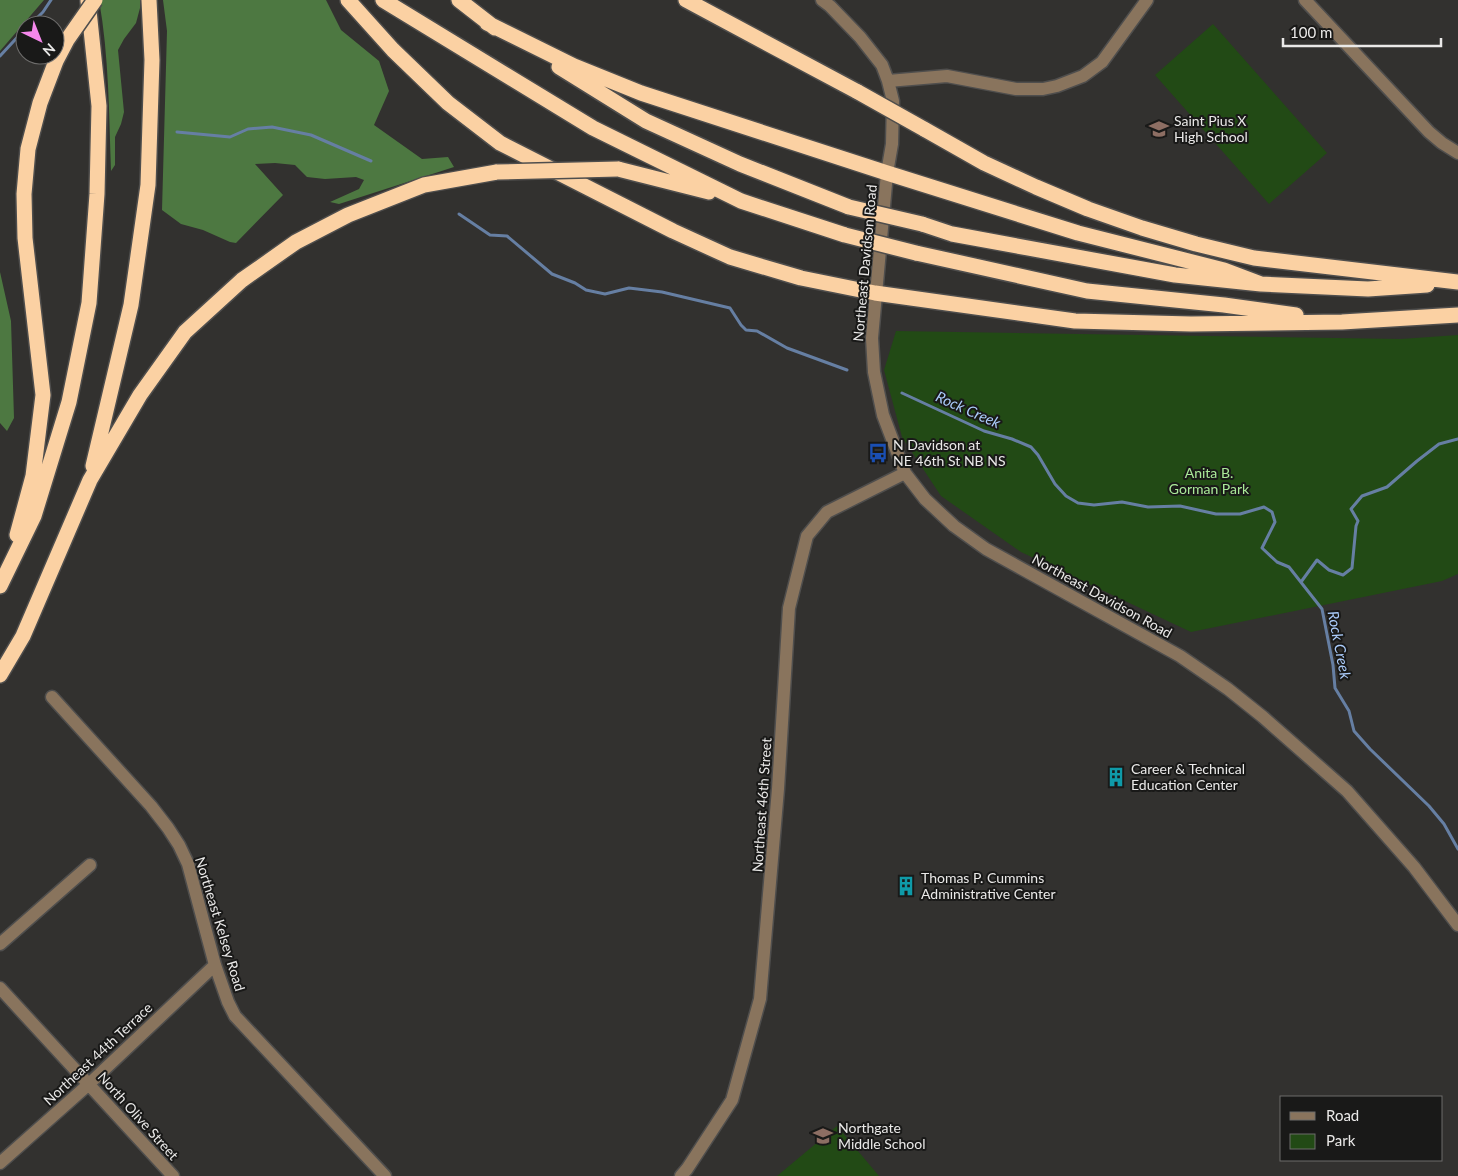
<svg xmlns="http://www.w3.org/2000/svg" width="1458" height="1176" viewBox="0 0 1458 1176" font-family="Lato,sans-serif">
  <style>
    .green { fill: #224a15 }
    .forest { fill: #4d7841 }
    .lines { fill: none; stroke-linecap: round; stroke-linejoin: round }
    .stream { stroke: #667fa3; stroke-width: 3 }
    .minor-casing { stroke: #4f4e4d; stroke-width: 15 }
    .highway-casing { stroke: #4f4e4d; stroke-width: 18 }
    .minor { stroke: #89745d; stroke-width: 12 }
    .highway { stroke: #fbd1a3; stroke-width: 15 }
    .highway-bridge-casing { stroke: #4f4e4d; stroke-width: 18; stroke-linecap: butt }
    .highway-bridge { stroke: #fbd1a3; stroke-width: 15 }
    .labels { text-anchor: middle; stroke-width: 4; stroke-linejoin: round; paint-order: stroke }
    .poi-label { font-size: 14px; fill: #eae9e8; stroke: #191918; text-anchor: start }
    .street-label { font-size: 14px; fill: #eae9e8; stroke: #191918 }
    .park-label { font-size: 14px; fill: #aae999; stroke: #191918 }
    .water-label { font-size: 15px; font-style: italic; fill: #abccfb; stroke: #191918 }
  </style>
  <rect width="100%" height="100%" fill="#32312f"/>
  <!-- green -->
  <path class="green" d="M 1213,24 L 1327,153 L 1269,204 L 1155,75 Z
    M 896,331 L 1401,339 L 1458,335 L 1458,574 L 1442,581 L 1191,632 L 1021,552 L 941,496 L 902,437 L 884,370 Z
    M 837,1126 L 879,1176 L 777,1176 Z"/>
  <!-- forest -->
  <path class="forest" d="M 0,0 L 44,0 L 0,51 Z
    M 99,0 L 140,0 L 140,8 L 136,23 L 124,39 L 118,50 L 124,112 L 121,124 L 115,137 L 115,165 L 111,171 C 109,114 109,56 99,0 Z
    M 163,0 L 326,0 L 341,30 L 379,61 L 389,91 L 374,125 L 422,159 L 448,157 L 454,167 L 339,204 L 330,202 L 359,189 L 364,180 L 356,177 L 325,179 L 307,177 L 295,165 L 275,163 L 255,164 L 283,195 L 236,243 L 230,242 L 203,230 L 181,224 L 162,210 L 167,31 Z
    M 0,272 L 11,321 L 14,418 L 7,431 L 0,423 Z"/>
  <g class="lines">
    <!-- stream -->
    <path class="stream" d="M 30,25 L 43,12 L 51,0
      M 0,56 L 25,29
      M 177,132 L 230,137 L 248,129 L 272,127 L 311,135 L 371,161
      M 459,214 L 490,235 L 507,236 L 552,274 L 575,283 L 586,290 L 605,294 L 629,288 L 662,292 L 730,308 L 741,325 L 746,330 L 757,331 L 787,348 L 847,370
      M 902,393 L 984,431 L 1012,439 L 1031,447 L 1038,455 L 1055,484 L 1066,496 L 1078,503 L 1094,505 L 1122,502 L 1148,507 L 1180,506 L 1216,514 L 1240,514 L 1264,507 L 1272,512 L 1275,522 L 1262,548 L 1277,562 L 1289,567 L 1322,609 L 1333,665 L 1335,688 L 1349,711 L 1354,731 L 1370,749 L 1429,806 L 1444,824 L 1458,849
      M 1301,582 L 1317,560 L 1329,570 L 1343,575 L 1352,568 L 1356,526 L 1358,521 L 1351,509 L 1362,496 L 1387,487 L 1417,461 L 1439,444 L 1458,439"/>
    <defs>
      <path id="minor" d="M 822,0 L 830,6 L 860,37 L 882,65 L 888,81 L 893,101 L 892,144 L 887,173 L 872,338 L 874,372 L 883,415 L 905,473 L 925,499 L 954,526 L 986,549 L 1180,656 L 1228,689 L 1263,717 L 1347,791 L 1414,867 L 1458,925
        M 1305,0 L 1429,132 L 1442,143 L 1458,153
        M 888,81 L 947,76 L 1016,89 L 1043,89 L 1057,86 L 1083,76 L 1102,62 L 1147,0
        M 52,697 L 151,806 L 168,828 L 179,845 L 188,864 L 215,965 L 228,1002 L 235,1016 L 385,1176
        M 0,944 L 90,865
        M 0,988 L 173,1176
        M 0,1163 L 89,1084 L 215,965
        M 681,1176 L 687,1169 L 732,1100 L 760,999 L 778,789 L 789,608 L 807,536 L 827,512 L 905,473"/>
      <path id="highway" d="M 348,0 L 393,50 L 448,103 L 500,143 L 673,231 L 730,257 L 801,278 L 875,293 L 1075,321 L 1191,324 L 1342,322 L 1458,315
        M 383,0 L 593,128 L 741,201 L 845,235
        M 459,0 L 495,28
        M 686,0 L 858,92
        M 487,23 L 574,66 L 641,93 L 887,173 L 1078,233 L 1224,270 L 1261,284
        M 559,67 L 646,121 L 740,164 L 849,207
        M 924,129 L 984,163 L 1036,187 L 1088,209 L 1142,228 L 1196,244 L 1254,258 L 1458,282
        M 618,169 L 709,192
        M 922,224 L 952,234 L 1175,275 L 1261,284 L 1368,289 L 1427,285
        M 916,253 L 1087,291 L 1224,305 L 1296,315
        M 93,466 L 131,305 L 148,185 L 152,60 L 149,0
        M 17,535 L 33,476 L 43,395 L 25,238 L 24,194 L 28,149 L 40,103 L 56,61
        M 0,586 L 34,516 L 69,402 L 89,303 L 97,194 L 99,106 L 88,1
        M 0,675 L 23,636 L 90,480 L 140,395 L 185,332 L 242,280 L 296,242 L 348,215 L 424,185 L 497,172"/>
    </defs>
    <!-- minor casing -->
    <use href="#minor" class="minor-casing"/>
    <!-- highway casing -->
    <use href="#highway" class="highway-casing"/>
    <!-- minor -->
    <use href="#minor" class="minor"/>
    <!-- highway -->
    <use href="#highway" class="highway"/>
    <defs>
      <path id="highway-bridge" d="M 56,61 L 67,40 L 95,0
        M 858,92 L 924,129
        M 497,172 L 618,169
        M 849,207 L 922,224
        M 845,235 L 916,253"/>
    </defs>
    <!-- highway-bridge casing -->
    <use href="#highway-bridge" class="highway-bridge-casing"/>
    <!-- highway-bridge -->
    <use href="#highway-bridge" class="highway-bridge"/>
  </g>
  <!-- icons -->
  <defs>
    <symbol id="school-bare" viewBox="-9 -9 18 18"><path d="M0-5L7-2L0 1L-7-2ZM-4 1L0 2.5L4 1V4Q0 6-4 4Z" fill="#8d6e63" stroke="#191918" stroke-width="2.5" paint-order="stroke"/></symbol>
    <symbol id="bus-bare" viewBox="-9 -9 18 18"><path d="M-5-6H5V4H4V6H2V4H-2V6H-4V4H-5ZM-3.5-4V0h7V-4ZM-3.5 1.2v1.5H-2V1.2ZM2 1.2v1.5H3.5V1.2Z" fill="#1a4fb4" stroke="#191918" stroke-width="2.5" paint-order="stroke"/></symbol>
    <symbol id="building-bare" viewBox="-9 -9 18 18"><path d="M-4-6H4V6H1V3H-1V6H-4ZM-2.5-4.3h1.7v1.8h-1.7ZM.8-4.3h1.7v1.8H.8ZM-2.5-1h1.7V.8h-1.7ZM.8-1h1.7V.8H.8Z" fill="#0f9aa8" stroke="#191918" stroke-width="2.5" paint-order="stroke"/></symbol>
  </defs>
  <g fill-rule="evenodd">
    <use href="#school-bare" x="1145" y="115" width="28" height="28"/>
    <use href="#bus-bare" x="864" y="439" width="28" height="28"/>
    <use href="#building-bare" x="1102" y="763" width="28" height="28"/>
    <use href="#building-bare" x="892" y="872" width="28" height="28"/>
    <use href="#school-bare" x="809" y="1122" width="28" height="28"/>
  </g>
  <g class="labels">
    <!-- poi labels -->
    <g class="poi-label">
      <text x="1174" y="126">Saint Pius X<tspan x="1174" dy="16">High School</tspan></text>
      <text x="893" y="450">N Davidson at<tspan x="893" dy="16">NE 46th St NB NS</tspan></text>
      <text x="1131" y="774">Career &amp; Technical<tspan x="1131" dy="16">Education Center</tspan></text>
      <text x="921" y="883">Thomas P. Cummins<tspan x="921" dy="16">Administrative Center</tspan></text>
      <text x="838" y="1133">Northgate<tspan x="838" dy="16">Middle School</tspan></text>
    </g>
    <!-- street labels -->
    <g class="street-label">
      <text transform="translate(865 263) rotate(-85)" y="5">Northeast Davidson Road</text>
      <text transform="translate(1102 596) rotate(29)" y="5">Northeast Davidson Road</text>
      <text transform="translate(762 805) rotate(-86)" y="5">Northeast 46th Street</text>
      <text transform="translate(220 924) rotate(73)" y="5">Northeast Kelsey Road</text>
      <text transform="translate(98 1054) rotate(-43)" y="5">Northeast 44th Terrace</text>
      <text transform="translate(138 1116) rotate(48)" y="5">North Olive Street</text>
    </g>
    <!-- park labels -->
    <g class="park-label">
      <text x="1209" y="478">Anita B.<tspan x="1209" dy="16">Gorman Park</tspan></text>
    </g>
    <!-- water labels -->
    <g class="water-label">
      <text transform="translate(968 410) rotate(24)" y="5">Rock Creek</text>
      <text transform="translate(1339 645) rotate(79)" y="5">Rock Creek</text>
    </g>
  </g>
  <!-- legend -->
  <rect x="1280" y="1096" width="162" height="65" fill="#191918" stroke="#6d6c6b"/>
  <rect x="1290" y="1112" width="25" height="8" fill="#89745d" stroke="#6d6c6b"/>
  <text x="1326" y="1121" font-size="15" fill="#eae9e8">Road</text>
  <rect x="1290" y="1134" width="25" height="15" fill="#224a15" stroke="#6d6c6b"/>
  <text x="1326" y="1146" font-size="15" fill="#eae9e8">Park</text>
  <!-- north arrow -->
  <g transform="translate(40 40) rotate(137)"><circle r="24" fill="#191918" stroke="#6d6c6b"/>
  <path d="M0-4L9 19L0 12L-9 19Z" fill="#f688ec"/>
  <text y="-8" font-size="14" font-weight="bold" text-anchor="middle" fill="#eae9e8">N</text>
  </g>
  <!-- scale -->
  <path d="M1283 38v8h158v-8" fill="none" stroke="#eae9e8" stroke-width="2.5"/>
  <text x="1290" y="38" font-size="15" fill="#eae9e8" stroke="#191918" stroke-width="4" paint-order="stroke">100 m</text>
</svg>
